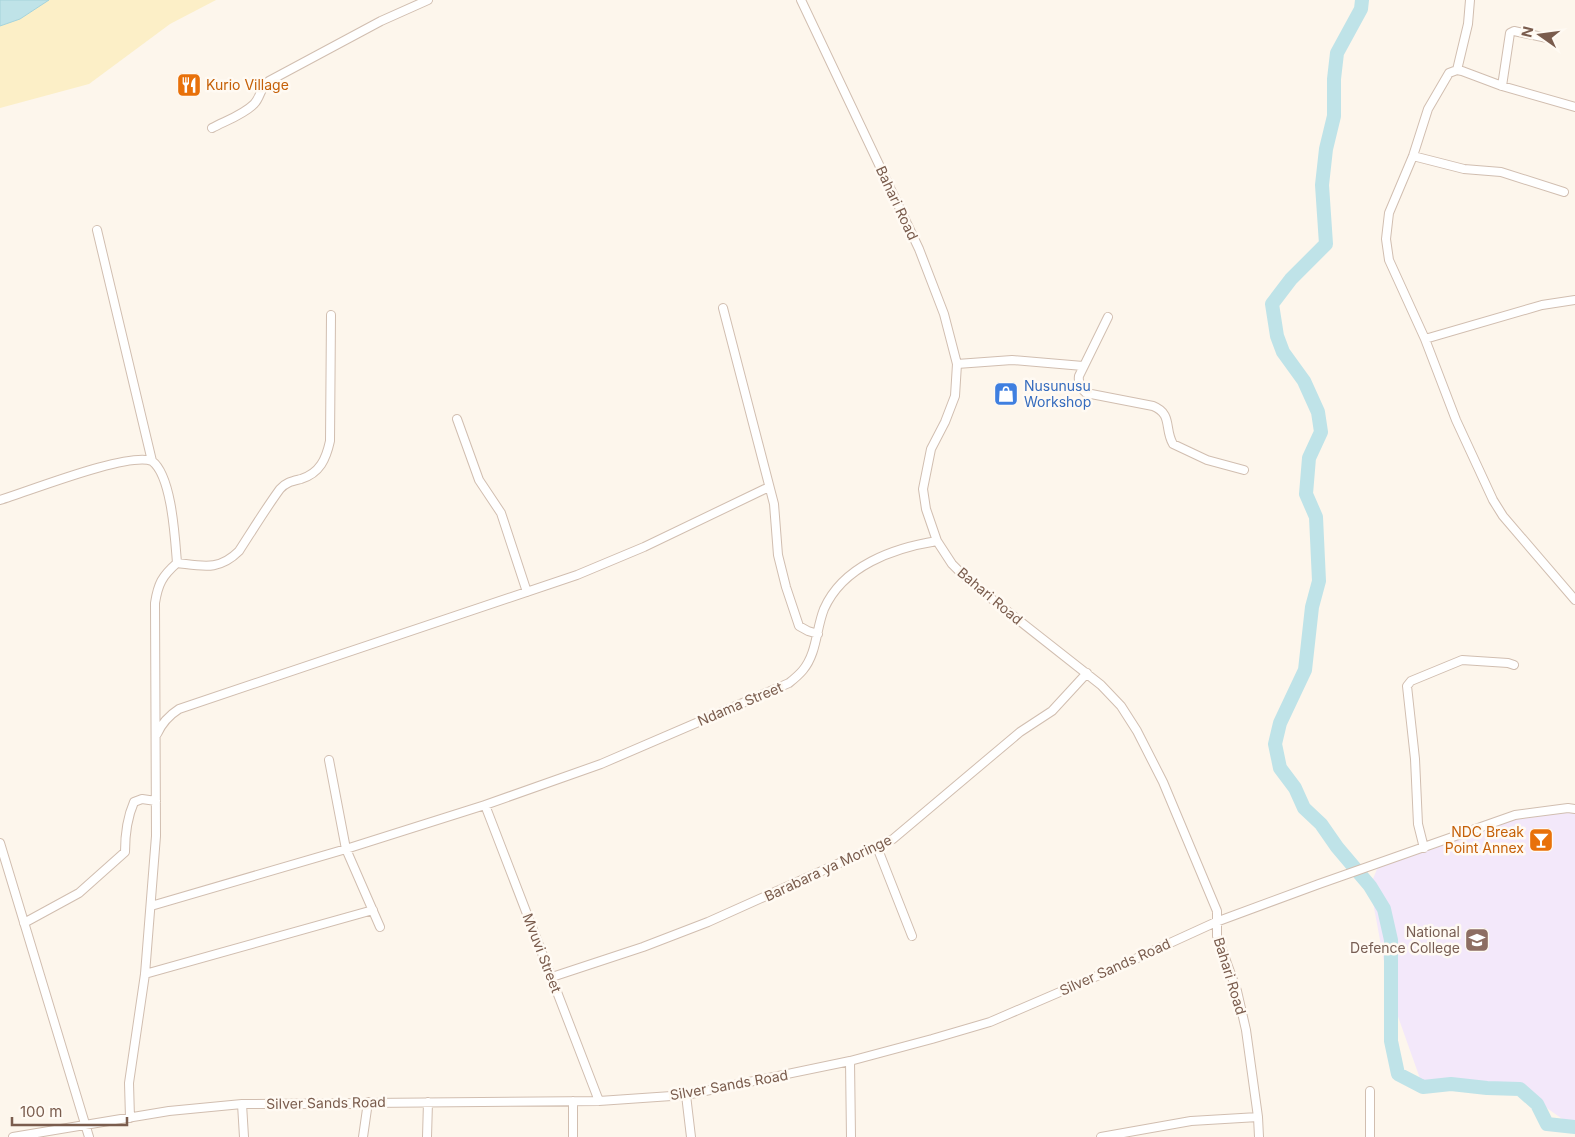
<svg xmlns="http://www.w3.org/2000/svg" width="1575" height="1137" viewBox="0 0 1575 1137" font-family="Inter,sans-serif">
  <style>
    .education { fill: #f3e8fa }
    .sand { fill: #fcefc7 }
    .water { fill: #bfe3e8; stroke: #a5d3da }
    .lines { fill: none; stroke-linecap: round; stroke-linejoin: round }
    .river { stroke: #bfe3e8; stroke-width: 14 }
    .minor-casing { stroke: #d1beb0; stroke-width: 10 }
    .minor { stroke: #fff; stroke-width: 8 }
    .labels { text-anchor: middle; stroke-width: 5; stroke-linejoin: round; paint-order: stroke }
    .food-label { font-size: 14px; fill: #c56008; stroke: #fffaf3; text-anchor: start }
    .street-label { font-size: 14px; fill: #7a5c4d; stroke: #fffaf3 }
    .shop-label { font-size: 14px; fill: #366cbe; stroke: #fffaf3; text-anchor: start }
    .education-label { font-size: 14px; fill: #785e54; stroke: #fffaf3; text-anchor: end }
  </style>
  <rect width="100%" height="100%" fill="#fdf6ec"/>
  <!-- education -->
  <path class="education" d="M 1575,809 L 1575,1128 L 1520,1089 L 1423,1087 L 1390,994 L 1370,886 L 1380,862 L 1515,815 Z"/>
  <!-- sand -->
  <path class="sand" d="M 49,0 L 216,0 L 170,24 L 89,84 L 0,108 L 0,26 L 20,19 Z"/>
  <!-- water -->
  <path class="water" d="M 0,0 L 49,0 L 20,19 L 0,26 Z"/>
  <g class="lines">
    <!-- river -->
    <path class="river" d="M 1362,0 L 1361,9 L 1337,53 L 1334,79 L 1334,116 L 1326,149 L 1322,185 L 1326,244 L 1291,279 L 1272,304 L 1277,336 L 1283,352 L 1304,381 L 1318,412 L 1321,432 L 1309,458 L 1306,494 L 1316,517 L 1319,581 L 1312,607 L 1305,670 L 1280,723 L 1275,744 L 1280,768 L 1295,788 L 1304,808 L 1321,824 L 1337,847 L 1370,886 L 1384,909 L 1391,940 L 1391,1041 L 1398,1074 L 1423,1087 L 1451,1084 L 1487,1088 L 1520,1089 L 1537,1104 L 1547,1124 L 1575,1127"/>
    <defs>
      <path id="minor" d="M 801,0 L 919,249 L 944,314 L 957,364 L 955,396 L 945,422 L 931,449 L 923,489 L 926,509 L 937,541 L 952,564 L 969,581 L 1101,685 L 1121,706 L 1137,731 L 1163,782 L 1217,911 L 1217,936 L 1237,991 L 1246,1030 L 1258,1117 L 1259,1137
        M 1457,70 L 1468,24 L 1470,0
        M 1502,86 L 1510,33 L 1514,31 L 1547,38
        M 1575,107 L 1502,86 L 1462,71 L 1457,70 L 1449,73 L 1428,109 L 1413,156 L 1389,213 L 1386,239 L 1389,260 L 1425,339 L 1456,420 L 1493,500 L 1503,516 L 1575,600
        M 212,128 C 225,121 243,115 254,104 C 261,97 260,87 269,81 L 381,21 L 428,0
        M 1413,156 L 1464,169 L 1501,172 L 1564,192
        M 97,230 L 152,461 C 172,476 175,539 177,563
        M 723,308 L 774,504 L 778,555 L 786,587 L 799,626 L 808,631 L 818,634
        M 1108,317 L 1079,376 C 1078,383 1080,388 1086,393 L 1153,406 C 1173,414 1164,429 1173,444 L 1207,460 L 1244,470
        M 1425,339 L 1542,305 L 1575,300
        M 957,364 L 1012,360 L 1083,366
        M 457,419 L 479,480 L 501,513 L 527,592
        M 0,500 C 30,491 127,452 152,461
        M 157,734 C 162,723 168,716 179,709 L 577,575 L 644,547 L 769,487
        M 329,760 L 346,849 L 380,927
        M 485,805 L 599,1101
        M 0,843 L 89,1137
        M 877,847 L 912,936
        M 1424,848 L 1418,824 L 1415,759 L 1407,686 L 1411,681 L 1462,660 L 1508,663 L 1514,665
        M 151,906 L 346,849 L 485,805 L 601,764 L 789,683 C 794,679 799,675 803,670 C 817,653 816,629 824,609 C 843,566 893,548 937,541
        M 24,923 L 79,893 L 125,852 C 125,834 127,818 134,802 L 142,799 L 156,801
        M 145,974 L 373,910
        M 552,977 L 643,947 L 708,922 L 893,839 L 1020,732 L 1052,711 L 1087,673
        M 850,1061 L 851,1137
        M 686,1095 L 691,1137
        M 242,1104 L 244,1137
        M 130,1118 L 129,1083 L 145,974 L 156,836 L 155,603 C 158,584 162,576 177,563 C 203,566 219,571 239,551 C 252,531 266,508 280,489 C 286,482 293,481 301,479 C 320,473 326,459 330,441 L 331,315
        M 13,1137 L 169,1111 L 242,1104 L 599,1101 L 686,1095 L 850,1061 L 932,1039 L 990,1022 L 1111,970 L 1216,922 L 1319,884 L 1515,815 L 1568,808 L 1575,809
        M 363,1137 L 368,1102
        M 427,1137 L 428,1102
        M 573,1137 L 573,1101
        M 1101,1137 L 1191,1121 L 1258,1117
        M 1370,1137 L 1370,1091"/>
    </defs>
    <!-- minor casing -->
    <use href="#minor" class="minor-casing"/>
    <!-- minor -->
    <use href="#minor" class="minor"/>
  </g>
  <!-- icons -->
  <defs>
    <symbol id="restaurant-square" viewBox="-11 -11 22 22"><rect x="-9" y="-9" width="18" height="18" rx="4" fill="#e8710a" stroke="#fffaf3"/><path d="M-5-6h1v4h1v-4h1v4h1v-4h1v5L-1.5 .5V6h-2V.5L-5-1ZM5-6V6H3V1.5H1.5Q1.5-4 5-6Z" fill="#fff"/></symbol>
    <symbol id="shop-square" viewBox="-11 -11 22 22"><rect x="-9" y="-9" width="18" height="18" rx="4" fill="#3f7fe0" stroke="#fffaf3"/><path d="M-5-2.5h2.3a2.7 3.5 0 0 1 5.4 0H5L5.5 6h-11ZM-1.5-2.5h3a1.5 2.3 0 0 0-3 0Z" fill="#fff"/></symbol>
    <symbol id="bar-square" viewBox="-11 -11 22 22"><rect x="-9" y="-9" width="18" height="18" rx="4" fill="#e8710a" stroke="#fffaf3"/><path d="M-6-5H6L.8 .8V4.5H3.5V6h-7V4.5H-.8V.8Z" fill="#fff"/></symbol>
    <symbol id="school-square" viewBox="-11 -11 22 22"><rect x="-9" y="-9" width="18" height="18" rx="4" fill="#8d6e63" stroke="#fffaf3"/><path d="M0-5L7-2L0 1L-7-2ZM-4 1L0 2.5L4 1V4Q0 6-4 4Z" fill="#fff"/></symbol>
  </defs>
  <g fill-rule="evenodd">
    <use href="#restaurant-square" x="175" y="71" width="28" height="28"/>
    <use href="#shop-square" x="992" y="380" width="28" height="28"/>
    <use href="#bar-square" x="1527" y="826" width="28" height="28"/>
    <use href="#school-square" x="1463" y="926" width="28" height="28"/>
  </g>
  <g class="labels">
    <!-- food labels -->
    <g class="food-label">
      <text x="206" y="90">Kurio Village</text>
      <text x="1524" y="837" text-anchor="end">NDC Break<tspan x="1524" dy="16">Point Annex</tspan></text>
    </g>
    <!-- street labels -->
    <g class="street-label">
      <text transform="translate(897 203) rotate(65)" y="5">Bahari Road</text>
      <text transform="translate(990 596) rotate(40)" y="5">Bahari Road</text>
      <text transform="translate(740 704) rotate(-23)" y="5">Ndama Street</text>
      <text transform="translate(828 868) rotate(-25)" y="5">Barabara ya Moringe</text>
      <text transform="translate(542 953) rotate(69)" y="5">Mvuvi Street</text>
      <text transform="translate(1115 967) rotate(-24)" y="5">Silver Sands Road</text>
      <text transform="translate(1230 976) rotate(73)" y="5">Bahari Road</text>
      <text transform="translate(729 1085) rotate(-10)" y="5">Silver Sands Road</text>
      <text transform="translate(326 1103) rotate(-1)" y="5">Silver Sands Road</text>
    </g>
    <!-- shop labels -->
    <g class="shop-label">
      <text x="1024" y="391">Nusunusu<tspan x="1024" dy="16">Workshop</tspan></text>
    </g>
    <!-- education labels -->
    <g class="education-label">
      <text x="1460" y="937">National<tspan x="1460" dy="16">Defence College</tspan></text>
    </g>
  </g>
  <!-- north arrow -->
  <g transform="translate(1540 35) rotate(284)" stroke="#fffaf3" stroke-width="4" paint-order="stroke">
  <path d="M0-4L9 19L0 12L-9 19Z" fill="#7a5c4d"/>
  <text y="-8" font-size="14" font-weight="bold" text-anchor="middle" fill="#7a5c4d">N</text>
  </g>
  <!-- scale -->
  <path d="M12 1117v8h115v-8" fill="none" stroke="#7a5c4d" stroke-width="2.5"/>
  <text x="20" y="1117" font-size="15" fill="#7a5c4d" stroke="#fffaf3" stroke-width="4" paint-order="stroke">100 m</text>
</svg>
